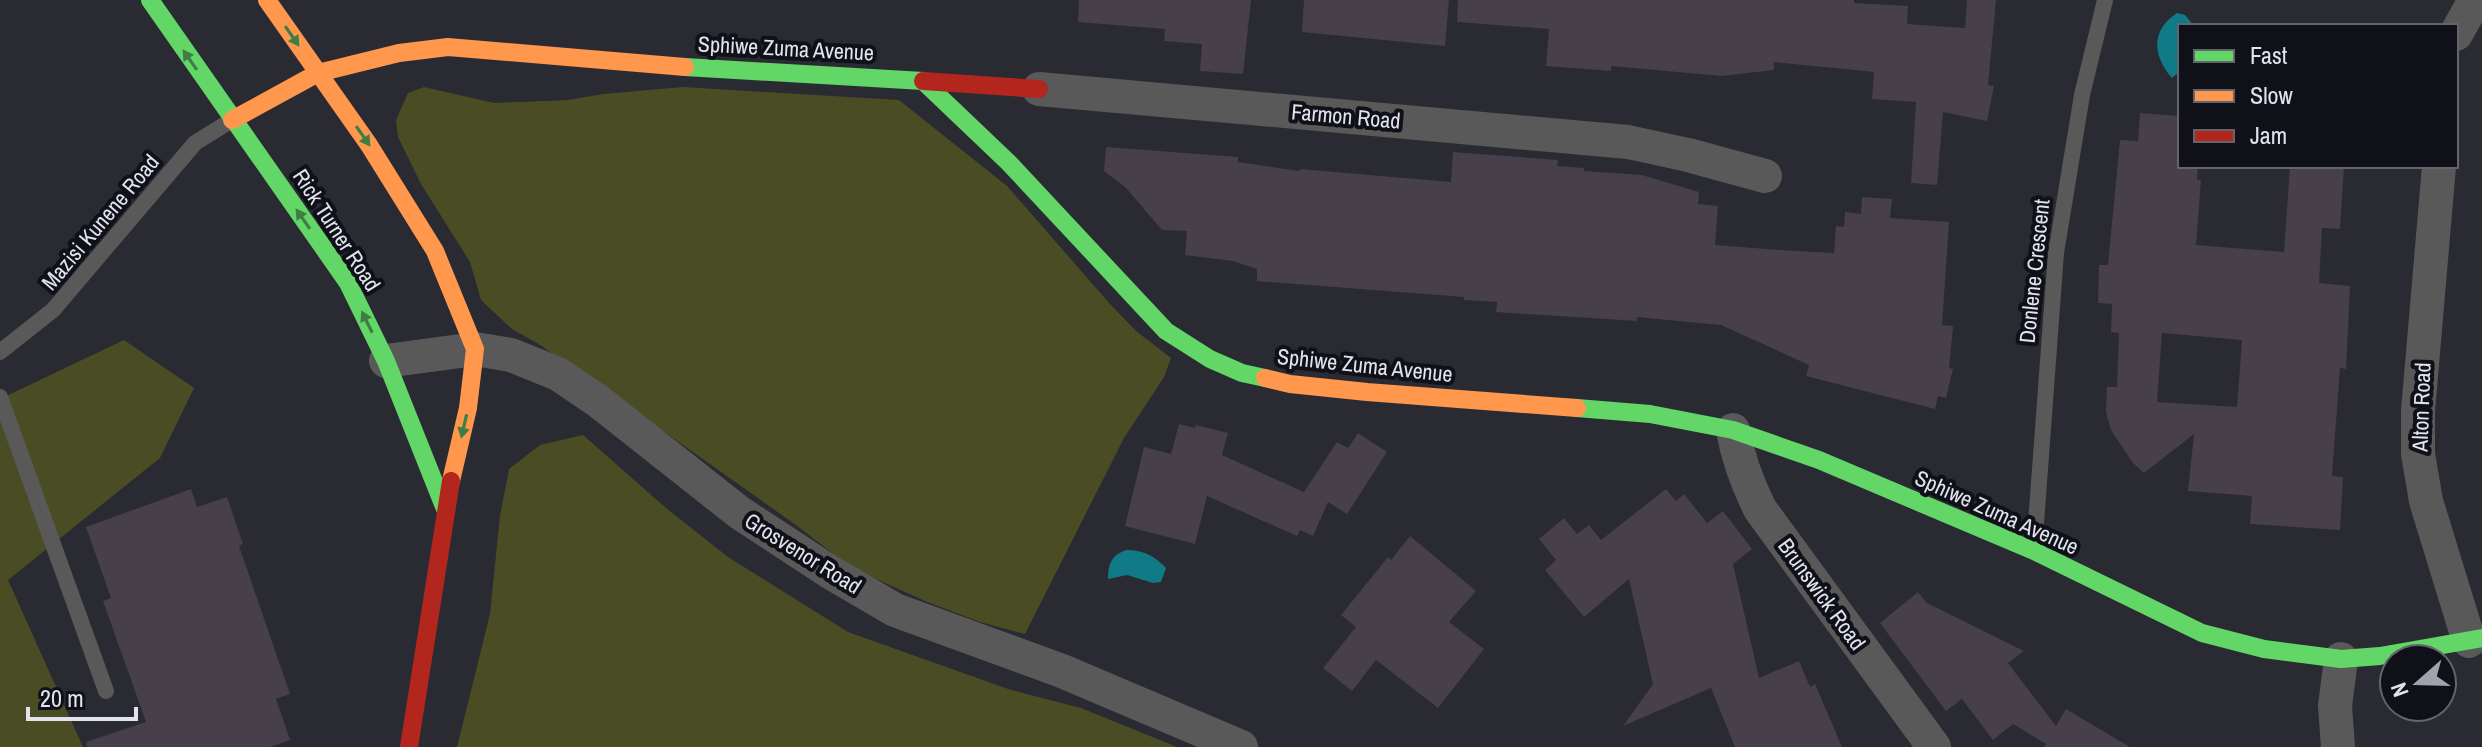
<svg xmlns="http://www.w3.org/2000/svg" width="2482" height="747" viewBox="0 0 2482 747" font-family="'Archivo Narrow',sans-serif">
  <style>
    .green { fill: #4a4d23 }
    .water { fill: #107a86 }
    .building { fill: #473f4a; fill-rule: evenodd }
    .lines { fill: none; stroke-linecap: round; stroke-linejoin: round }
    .lane { stroke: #585958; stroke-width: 16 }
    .street { stroke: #585958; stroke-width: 34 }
    .fast { stroke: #63d668; stroke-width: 18 }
    .slow { stroke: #ff974d; stroke-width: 18 }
    .jam { stroke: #b3261e; stroke-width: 18 }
    .oneway { fill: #3e7d44 }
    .labels { text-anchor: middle; stroke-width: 8; stroke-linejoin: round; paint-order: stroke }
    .street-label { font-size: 22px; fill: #e3e3ef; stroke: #101018 }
  </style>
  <rect width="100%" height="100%" fill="#2a2a33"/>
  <!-- green -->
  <path class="green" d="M 424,87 L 494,103 L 568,100 L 603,94 L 683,87 L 899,100 L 1007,186 L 1110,304 L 1136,331 L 1171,358 L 1164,377 L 1124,438 L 1025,634 L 980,622 L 925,601 L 852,568 L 796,525 L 656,426 L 580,376 L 542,346 L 512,329 L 481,300 L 470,262 L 421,184 L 398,137 L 396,120 L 408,93 Z
    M 124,340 L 194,388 L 160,458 L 8,580 L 83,747 L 0,747 L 0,399 Z
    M 583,435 L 666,508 L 728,557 L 848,632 L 1011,690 L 1081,708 L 1177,747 L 457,747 L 490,614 L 500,516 L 509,469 L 540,445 Z"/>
  <!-- water -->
  <path class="water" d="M 2177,13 L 2185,15 L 2194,26 L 2180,26 L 2180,71 L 2172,78 C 2152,55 2151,30 2177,13 Z
    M 1127,550 C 1143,550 1155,556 1166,568 L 1161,582 L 1153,583 L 1127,575 L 1108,579 C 1108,564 1112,554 1127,550 Z"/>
  <!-- building -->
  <path class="building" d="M 1079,0 L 1251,0 L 1243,74 L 1200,71 L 1202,44 L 1164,41 L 1165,29 L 1078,22 Z
    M 1304,0 L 1449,0 L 1445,46 L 1302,32 Z
    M 1458,0 L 1854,0 L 1854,3 L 1908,6 L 1907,24 L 1965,28 L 1967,0 L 1996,0 L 1988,85 L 1994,86 L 1987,121 L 1943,112 L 1937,185 L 1911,183 L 1916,102 L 1872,99 L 1874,72 L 1774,62 L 1774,70 L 1722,76 L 1611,66 L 1611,71 L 1546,66 L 1549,29 L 1457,22 Z
    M 2140,113 L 2180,116 L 2180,166 L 2198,166 L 2197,180 L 2201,180 L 2196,245 L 2284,252 L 2290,166 L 2344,166 L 2340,229 L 2322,228 L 2319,283 L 2350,286 L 2346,369 L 2340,368 L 2332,476 L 2343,477 L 2340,530 L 2250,524 L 2252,496 L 2188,491 L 2194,434 L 2144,473 L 2133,463 L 2111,430 L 2106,412 L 2107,387 L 2117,387 L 2119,333 L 2111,332 L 2112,304 L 2098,303 L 2099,265 L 2108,265 L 2120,140 L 2138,141 ZM 2162,333 L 2242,340 L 2237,407 L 2157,402 Z
    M 1106,147 L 1238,157 L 1238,162 L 1299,171 L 1300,169 L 1451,182 L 1453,152 L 1558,160 L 1557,166 L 1584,168 L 1584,171 L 1642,175 L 1699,192 L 1698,204 L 1718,206 L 1715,245 L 1780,250 L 1834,253 L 1836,226 L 1844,227 L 1845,212 L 1861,214 L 1862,197 L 1892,199 L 1890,218 L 1949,222 L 1942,325 L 1953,326 L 1949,368 L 1953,369 L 1946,398 L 1938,396 L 1935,409 L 1806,376 L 1809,365 L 1721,325 L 1637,317 L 1637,321 L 1496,312 L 1497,302 L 1464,300 L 1464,297 L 1257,281 L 1257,269 L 1233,261 L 1185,255 L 1187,231 L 1162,230 L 1126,188 L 1104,171 Z
    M 1179,424 L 1195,428 L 1196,425 L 1228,433 L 1222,455 L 1304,492 L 1337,442 L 1348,448 L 1358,433 L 1387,452 L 1347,514 L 1328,502 L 1313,536 L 1300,530 L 1297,536 L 1207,496 L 1195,544 L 1125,526 L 1144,447 L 1171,454 Z
    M 191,489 L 197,507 L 227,497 L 243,544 L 239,546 L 290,694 L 276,699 L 290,740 L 271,747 L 87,747 L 86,742 L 146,722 L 103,601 L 111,598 L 86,527 Z
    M 1666,489 L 1676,501 L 1684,494 L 1707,523 L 1723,511 L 1752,549 L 1733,564 L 1759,678 L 1799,661 L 1810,687 L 1815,684 L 1842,747 L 1735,747 L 1711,688 L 1623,726 L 1653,684 L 1629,579 L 1584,617 L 1545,570 L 1556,560 L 1539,539 L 1564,518 L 1577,534 L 1589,525 L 1601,540 Z
    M 1410,536 L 1476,591 L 1449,622 L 1484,649 L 1438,708 L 1376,660 L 1352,691 L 1323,668 L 1356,627 L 1341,615 L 1388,557 L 1391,560 Z
    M 1918,592 L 1927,603 L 2024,651 L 2008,663 L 2056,726 L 2066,709 L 2130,747 L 2044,747 L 2046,744 L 2013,724 L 1993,740 L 1962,699 L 1946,711 L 1880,623 Z"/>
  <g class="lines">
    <!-- lane -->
    <path class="lane" d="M 0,352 L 53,310 L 195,143 L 232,120
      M 0,397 L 106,691
      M 2034,550 L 2056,253 L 2082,95 L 2105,0"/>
    <!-- street -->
    <path class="street" d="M 2456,34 L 2475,0
      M 1039,89 L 1628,142 L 1688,155 L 1765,176
      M 2439,166 L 2418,411 L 2418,454 L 2426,501 L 2469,641
      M 386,361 L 475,349 L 511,355 L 558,374 L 598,401 L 740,513 L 830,572 L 895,610 L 1062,671 L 1241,747
      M 1733,430 C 1738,459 1747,483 1760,509 L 1934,747
      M 2338,747 L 2335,706 L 2341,659"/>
    <!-- fast -->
    <path class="fast" d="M 150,0 L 348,283 L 386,361 L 445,509
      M 685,67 L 923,81 L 1009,163 L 1166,331 L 1210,359 L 1242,373 L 1265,378
      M 1577,408 L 1650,414 L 1733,430 L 1819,460 L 2034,551 L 2202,633 L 2264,649 L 2341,659 L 2380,656 L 2482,638"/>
    <!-- slow -->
    <path class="slow" d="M 267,0 L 369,145 L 435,251 L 475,349 L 468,408 L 451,481
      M 232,120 L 318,73 L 399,53 L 448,47 L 685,67
      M 1265,378 L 1290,384 L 1367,392 L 1577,408"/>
    <!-- jam -->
    <path class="jam" d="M 923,81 L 1039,89
      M 409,747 L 451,481"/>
  </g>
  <!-- one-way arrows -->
  <defs><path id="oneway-solid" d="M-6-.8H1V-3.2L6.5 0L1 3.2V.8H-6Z" transform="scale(2)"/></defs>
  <g class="oneway">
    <use href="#oneway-solid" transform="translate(292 36) rotate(55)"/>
    <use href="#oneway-solid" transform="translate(190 60) rotate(-125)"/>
    <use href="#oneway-solid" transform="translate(363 136) rotate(55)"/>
    <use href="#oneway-solid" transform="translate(303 219) rotate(-125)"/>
    <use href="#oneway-solid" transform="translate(367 322) rotate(-116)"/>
    <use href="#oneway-solid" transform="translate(464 426) rotate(103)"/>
  </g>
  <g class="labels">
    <!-- street labels -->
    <g class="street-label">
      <text transform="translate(786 48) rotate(3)" y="8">Sphiwe Zuma Avenue</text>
      <text transform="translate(1346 116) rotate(5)" y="8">Farmon Road</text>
      <text transform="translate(100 222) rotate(-50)" y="8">Mazisi Kunene Road</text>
      <text transform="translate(337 230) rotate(57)" y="8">Rick Turner Road</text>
      <text transform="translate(2034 271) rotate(-84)" y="8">Donlene Crescent</text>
      <text transform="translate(1365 365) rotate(6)" y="8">Sphiwe Zuma Avenue</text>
      <text transform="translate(2421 407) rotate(-88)" y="8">Alton Road</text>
      <text transform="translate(1997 512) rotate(24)" y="8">Sphiwe Zuma Avenue</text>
      <text transform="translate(803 553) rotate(32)" y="8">Grosvenor Road</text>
      <text transform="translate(1822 594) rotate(54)" y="8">Brunswick Road</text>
    </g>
  </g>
  <!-- legend -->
  <rect x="2178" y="24" width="280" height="144" fill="#101018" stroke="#64646e" stroke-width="2"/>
  <rect x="2194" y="50" width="40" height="12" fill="#63d668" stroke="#64646e" stroke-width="2"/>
  <text x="2250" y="64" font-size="24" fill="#e3e3ef">Fast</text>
  <rect x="2194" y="90" width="40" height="12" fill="#ff974d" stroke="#64646e" stroke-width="2"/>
  <text x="2250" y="104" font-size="24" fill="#e3e3ef">Slow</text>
  <rect x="2194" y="130" width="40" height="12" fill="#b3261e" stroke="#64646e" stroke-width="2"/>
  <text x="2250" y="144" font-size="24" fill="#e3e3ef">Jam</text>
  <!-- north arrow -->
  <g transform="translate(2418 683) rotate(250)"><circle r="38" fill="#101018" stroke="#64646e" stroke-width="2"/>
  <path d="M0-6L14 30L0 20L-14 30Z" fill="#a2a2ad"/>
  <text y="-12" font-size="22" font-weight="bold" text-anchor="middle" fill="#e3e3ef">N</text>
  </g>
  <!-- scale -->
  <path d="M28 707v12h108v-12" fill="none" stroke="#e3e3ef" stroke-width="4"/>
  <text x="40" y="707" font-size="24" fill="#e3e3ef" stroke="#101018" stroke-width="6" paint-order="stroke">20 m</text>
</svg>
